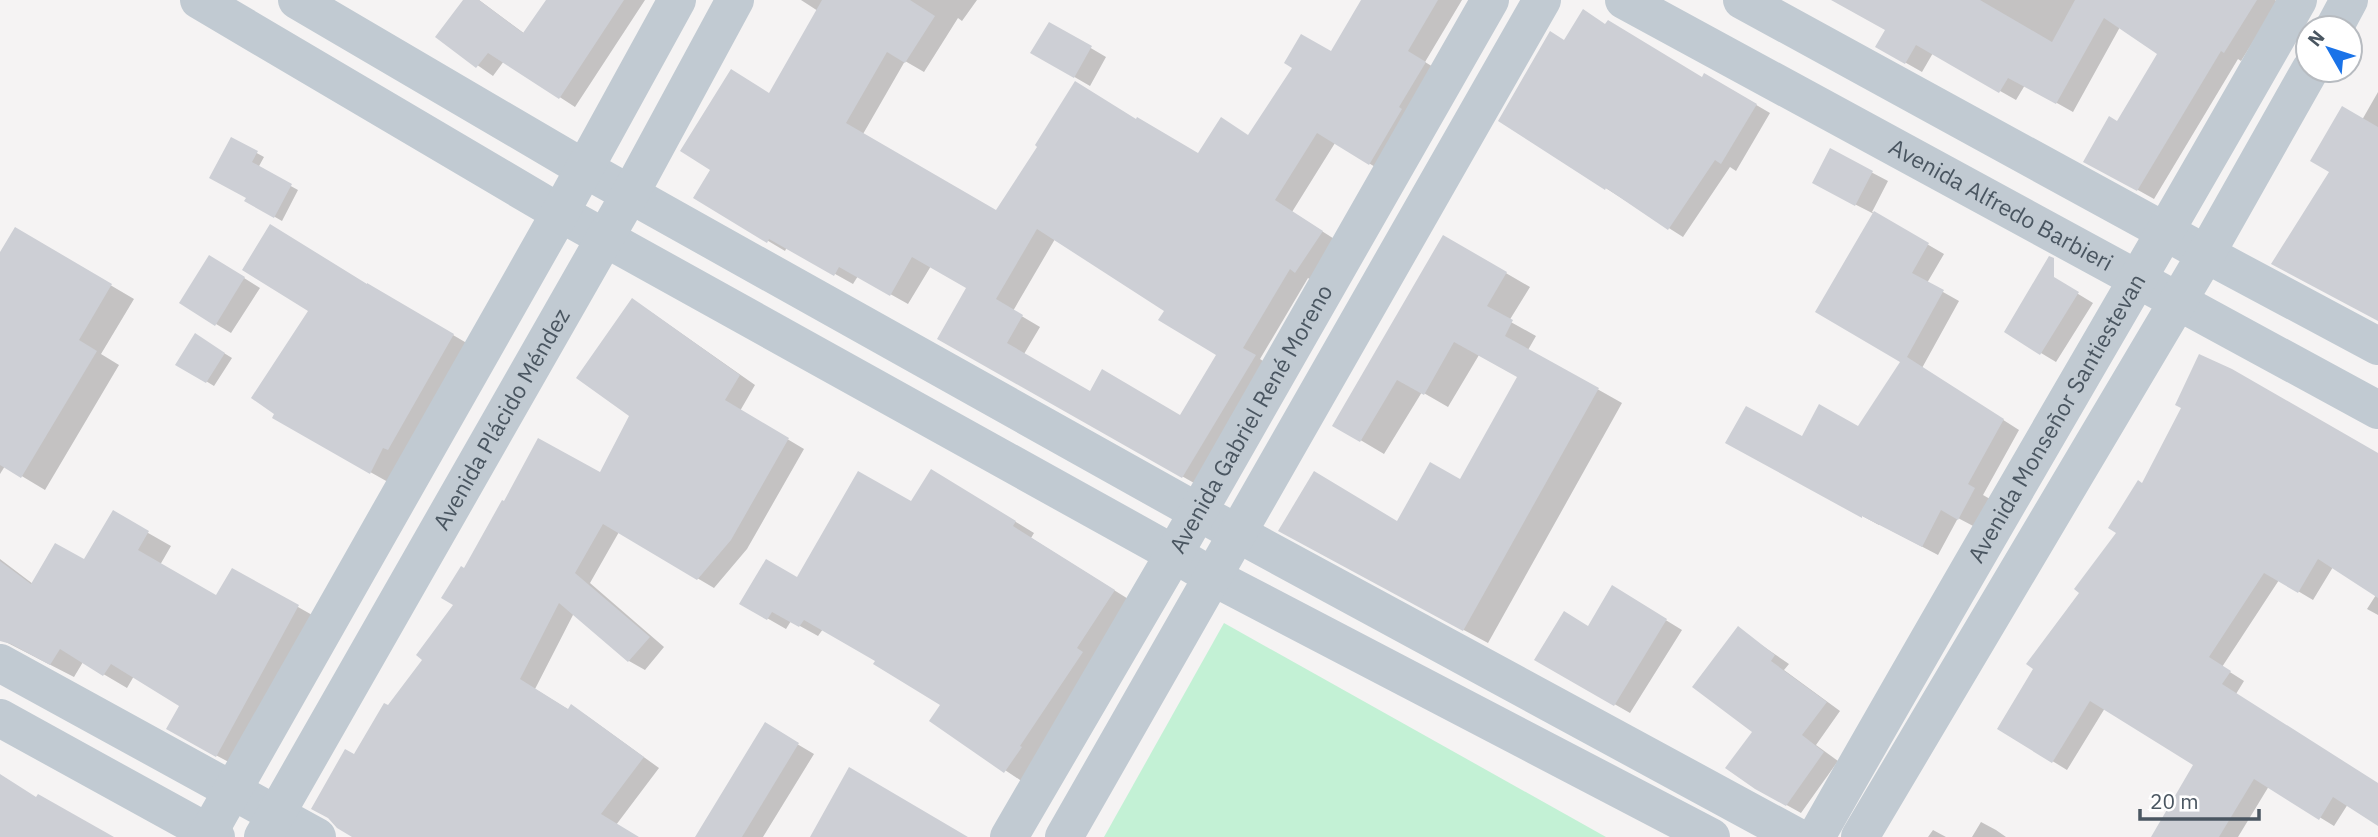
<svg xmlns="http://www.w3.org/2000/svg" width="2378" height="837" viewBox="0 0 2378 837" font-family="'IBM Plex Sans',sans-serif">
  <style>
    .pitch { fill: #c3f1d5 }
    .shadow { fill: #0003; fill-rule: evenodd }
    .building { fill: #cdcfd5; fill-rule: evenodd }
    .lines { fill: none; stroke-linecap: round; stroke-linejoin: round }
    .minor { stroke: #c1cad2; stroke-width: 38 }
    .labels { text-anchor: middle; stroke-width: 7; stroke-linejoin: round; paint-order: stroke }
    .street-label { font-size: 23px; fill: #4a5661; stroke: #fff }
  </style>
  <rect width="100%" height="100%" fill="#f5f3f3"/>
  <!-- pitch -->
  <path class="pitch" d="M 1224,623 L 1606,837 L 1104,837 Z"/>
  <!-- shadow -->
  <path class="shadow" d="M 465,0 L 479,0 L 525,34 L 548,0 L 645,0 L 575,107 L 504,61 L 493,76 L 437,37 Z
    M 801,0 L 977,0 L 962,21 L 958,18 L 924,72 L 905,61 L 863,134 L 996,213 L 1137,121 L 1199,155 L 1249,137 L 1331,53 L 1363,0 L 1462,0 L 1425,62 L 1443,73 L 1387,174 L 1335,143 L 1292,212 L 1339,242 L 1314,282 L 1308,278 L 1260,359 L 1272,367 L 1201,487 L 940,338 L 969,288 L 931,266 L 908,304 L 858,276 L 853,284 L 787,247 L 785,251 L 696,198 L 770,94 L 818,11 ZM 1055,239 L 1166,310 L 1218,354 L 1181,417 L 1090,393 L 1024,354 L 1040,327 L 1013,311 Z
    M 1833,0 L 2275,0 L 2278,2 L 2241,61 L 2238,59 L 2154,199 L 2086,161 L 2118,123 L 2159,54 L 2120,27 L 2073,112 L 2025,85 L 2016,100 L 1933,53 L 1922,72 L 1878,47 L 1887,30 Z
    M 1050,24 L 1106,57 L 1090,86 L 1033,53 Z
    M 1606,25 L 1703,79 L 1705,75 L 1770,113 L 1736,171 L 1730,167 L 1683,237 L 1500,121 L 1564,42 Z
    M 2378,92 L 2378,320 L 2362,120 Z
    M 232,139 L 264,157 L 258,168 L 298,190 L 282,221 L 247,201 L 248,198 Z
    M 1831,151 L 1888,181 L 1872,212 L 1944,254 L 1927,283 L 1959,301 L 1922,368 L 2019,430 L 1983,495 L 1990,499 L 1975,527 L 1958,518 L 1938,555 L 1879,524 L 1879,525 L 1744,452 L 1859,428 L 1903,362 L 1874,214 L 1829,191 Z
    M 15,229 L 134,299 L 101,354 L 119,365 L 45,490 L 5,466 L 0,474 L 0,256 Z
    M 1444,237 L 1530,287 L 1509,321 L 1536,336 L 1528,350 L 1622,403 L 1488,643 L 1304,544 L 1398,523 L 1460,481 L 1519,377 L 1479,355 L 1448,407 L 1422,392 L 1384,454 L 1335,425 Z
    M 225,266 L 260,288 L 231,333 L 216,324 Z
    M 2042,272 L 2093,303 L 2056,362 L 2041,353 Z
    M 368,285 L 470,345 L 388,482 L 274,418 Z
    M 648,310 L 755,385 L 740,411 L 804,449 L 747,549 L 714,588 L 619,532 L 590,583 L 664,647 L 645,670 L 629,661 L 574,613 L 535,689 L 569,710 L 572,707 L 587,716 L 659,768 L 616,825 L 636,837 L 355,837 L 355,757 L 424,660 L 455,605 L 464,570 L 601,474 L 631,415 Z
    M 203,340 L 232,358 L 214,386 L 178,364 Z
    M 2378,455 L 2378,615 L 2367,609 L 2376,595 L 2333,567 L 2313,600 L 2279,580 L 2222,667 L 2244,681 L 2236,694 L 2378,784 L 2378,823 L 2348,804 L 2334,826 L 2269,786 L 2238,837 L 2153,837 L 2195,765 L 2105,708 L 2067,770 L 2000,729 L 2118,533 L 2142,485 Z
    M 950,482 L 1034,533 L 1031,538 L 1133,602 L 1023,782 L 931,721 L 942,704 L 877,660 L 823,629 L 818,636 L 791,621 L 786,629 L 741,603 L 798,579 L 912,503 Z
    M 113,513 L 171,546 L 160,565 L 217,598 L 298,607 L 321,620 L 240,768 L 191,742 L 181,705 L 134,676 L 127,688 L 83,662 L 74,677 L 0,639 L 0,559 L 33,584 L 84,562 Z
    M 1628,597 L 1682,630 L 1630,713 L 1536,659 L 1589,628 Z
    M 1738,629 L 1789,664 L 1784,670 L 1840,711 L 1816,745 L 1838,761 L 1801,813 L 1756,788 L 1754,731 Z
    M 765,725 L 814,754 L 763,837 L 697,837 Z
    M 1981,822 L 1996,830 L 2006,837 L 1972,837 Z
    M 1933,830 L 1946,837 L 1928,837 Z"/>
  <!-- building -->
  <path class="building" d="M 463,0 L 479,0 L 523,33 L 546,0 L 624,0 L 559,99 L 488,53 L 476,68 L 435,37 Z
    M 822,0 L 910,0 L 935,16 L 905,63 L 887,52 L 846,123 L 996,210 L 1037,147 L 1035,145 L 1075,81 L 1136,119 L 1137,117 L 1198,153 L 1221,117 L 1248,135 L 1292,68 L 1284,63 L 1301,34 L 1331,51 L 1361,0 L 1438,0 L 1408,51 L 1426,62 L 1399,107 L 1402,109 L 1369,165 L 1317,133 L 1275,200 L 1323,231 L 1295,273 L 1290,269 L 1243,348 L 1256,355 L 1182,478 L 937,339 L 966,288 L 912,257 L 890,296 L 839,267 L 834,276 L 769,239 L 767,243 L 693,198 L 710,170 L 680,151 L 731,69 L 769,93 ZM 1037,229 L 1164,311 L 1158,320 L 1216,355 L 1180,415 L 1102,369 L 1090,391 L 1007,343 L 1023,315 L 996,299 Z
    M 1831,0 L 1980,0 L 2052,42 L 2075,0 L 2257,0 L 2224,53 L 2221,51 L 2137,191 L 2083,162 L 2109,116 L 2117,121 L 2157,54 L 2104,18 L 2056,104 L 2008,78 L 1999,93 L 1916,45 L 1905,64 L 1875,47 L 1885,30 Z
    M 1583,9 L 1605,24 L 1608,20 L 1702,77 L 1704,73 L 1757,104 L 1721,164 L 1715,160 L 1668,230 L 1606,188 L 1605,190 L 1498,121 L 1550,31 L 1564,40 Z
    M 1049,22 L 1092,46 L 1074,78 L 1030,53 Z
    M 2342,106 L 2378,127 L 2378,321 L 2271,264 L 2329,172 L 2310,161 Z
    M 231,137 L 258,151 L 252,162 L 292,184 L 274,218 L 244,201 L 246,198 L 209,178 Z
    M 1830,148 L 1873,171 L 1855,206 L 1812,183 Z
    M 1874,211 L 1929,243 L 1912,273 L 1944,290 L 1907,357 L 2004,419 L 1968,484 L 1975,488 L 1958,520 L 1941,510 L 1922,547 L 1862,516 L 1862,518 L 1725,443 L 1746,406 L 1802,436 L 1819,404 L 1858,426 L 1900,362 L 1815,312 Z
    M 270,224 L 367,284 L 367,283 L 454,334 L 388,450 L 383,448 L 370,474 L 272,418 L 274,414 L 251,398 L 308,311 L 242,270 Z
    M 15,227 L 112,284 L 79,340 L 97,351 L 21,478 L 0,465 L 0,252 Z
    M 1443,235 L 1507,272 L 1487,306 L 1513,320 L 1505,336 L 1599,388 L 1463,631 L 1278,531 L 1314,471 L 1397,521 L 1430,462 L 1460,479 L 1517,377 L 1454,342 L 1424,395 L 1397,380 L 1360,442 L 1332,426 Z
    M 209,255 L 245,277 L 215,326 L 179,303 Z
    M 2049,256 L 2054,258 L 2054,277 L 2079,292 L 2040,355 L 2004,332 Z
    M 632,298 L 740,375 L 725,400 L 789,438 L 731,540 L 697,580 L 603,524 L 575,573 L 650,637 L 628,662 L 559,603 L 520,679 L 568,709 L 571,704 L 644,757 L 601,814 L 639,837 L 352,837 L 337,828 L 328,818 L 311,809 L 345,749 L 354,754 L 384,703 L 388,705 L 422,660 L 416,655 L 453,605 L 441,598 L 461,566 L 464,568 L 502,500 L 504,501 L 538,438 L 600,472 L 629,416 L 576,378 Z
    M 195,333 L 225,353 L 206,383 L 175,365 Z
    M 2199,354 L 2232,369 L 2378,453 L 2378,598 L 2318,559 L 2298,593 L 2264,573 L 2209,657 L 2231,671 L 2222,684 L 2378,783 L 2378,826 L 2333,797 L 2319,820 L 2254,779 L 2219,837 L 2151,837 L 2193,765 L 2090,701 L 2052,763 L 1997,729 L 2033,669 L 2026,664 L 2079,593 L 2074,589 L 2116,533 L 2108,528 L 2138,480 L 2142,483 L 2181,408 L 2175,405 Z
    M 931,469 L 1016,521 L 1013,526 L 1115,590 L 1077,648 L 1083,652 L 1020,746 L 1022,747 L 1004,773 L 929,721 L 940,705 L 873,664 L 875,661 L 804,620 L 799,627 L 772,612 L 767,620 L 739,604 L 766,559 L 797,577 L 858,471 L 911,501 Z
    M 113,510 L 149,531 L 138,550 L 216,595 L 232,568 L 299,605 L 216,757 L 166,729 L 179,706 L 111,664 L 103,676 L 60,649 L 50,665 L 11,644 L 0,641 L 0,561 L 31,584 L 55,543 L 84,559 Z
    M 1612,585 L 1667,619 L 1614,706 L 1534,660 L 1564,611 L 1588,626 Z
    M 1738,626 L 1775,655 L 1771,661 L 1827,702 L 1802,735 L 1824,752 L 1786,806 L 1755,789 L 1725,768 L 1752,732 L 1692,687 Z
    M 765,722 L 799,743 L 742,837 L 695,837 Z
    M 849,767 L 968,837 L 810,837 Z
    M 0,774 L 36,797 L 38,794 L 114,837 L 0,837 Z"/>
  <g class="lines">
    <!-- minor -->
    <g class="minor">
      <path d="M 199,0 L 560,213 L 1174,554 L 1213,577 L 1711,837"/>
      <path d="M 297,0 L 585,169 L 1198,512 L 1797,837"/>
      <path id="s1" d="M 1624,0 L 2378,410"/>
      <path d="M 1742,0 L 2206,254 L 2378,346"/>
      <path d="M 2334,28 L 2349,0"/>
      <path d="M 0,663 L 317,837"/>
      <path d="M 0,718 L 216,837"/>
      <path d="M 206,837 L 560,213 L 677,0"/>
      <path id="s2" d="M 263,837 L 630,194 L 735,0"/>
      <path id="s3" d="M 1009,837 L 1174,554 L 1490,0"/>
      <path d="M 1064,837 L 1542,0"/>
      <path id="s4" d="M 1816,837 C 1974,557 2139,280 2298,0"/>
      <path d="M 1860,837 L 2206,254 L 2310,70"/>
    </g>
  </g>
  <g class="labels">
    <!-- street labels -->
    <g class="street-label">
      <text dy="8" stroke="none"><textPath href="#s1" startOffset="429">Avenida Alfredo Barbieri</textPath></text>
      <text dy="8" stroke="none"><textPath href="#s4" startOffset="483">Avenida Monseñor Santiestevan</textPath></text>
      <text dy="8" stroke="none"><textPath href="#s3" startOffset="483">Avenida Gabriel René Moreno</textPath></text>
      <text dy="8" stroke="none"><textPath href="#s2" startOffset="481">Avenida Plácido Méndez</textPath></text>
    </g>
  </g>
  <!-- north arrow -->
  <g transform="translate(2329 49) rotate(309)"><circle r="33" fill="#ffffff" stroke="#b7bbc0" stroke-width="2"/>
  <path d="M0-5L12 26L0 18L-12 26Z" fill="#1a73e8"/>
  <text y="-10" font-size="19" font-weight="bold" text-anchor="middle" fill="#4a5661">N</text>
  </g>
  <!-- scale -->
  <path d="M2140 809v10h119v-10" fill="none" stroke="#4a5661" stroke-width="3.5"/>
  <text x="2150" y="809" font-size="21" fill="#4a5661" stroke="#ffffff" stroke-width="5" paint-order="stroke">20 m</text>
</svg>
